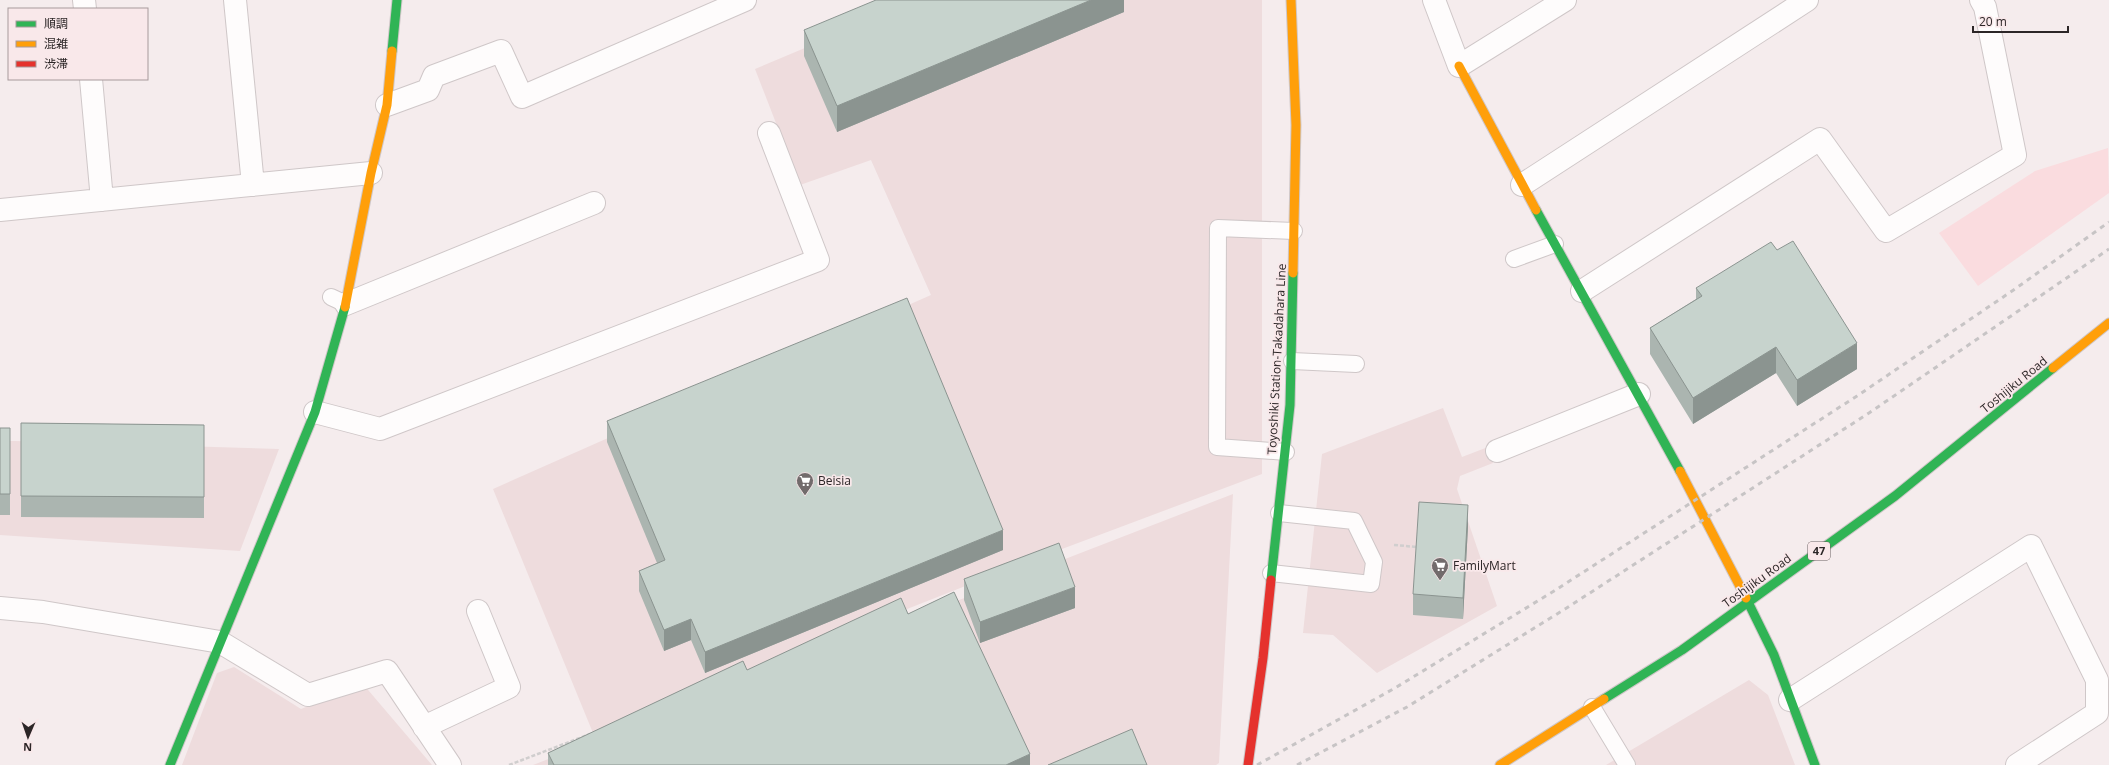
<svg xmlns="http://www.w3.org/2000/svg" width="2109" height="765" viewBox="0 0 2109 765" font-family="'Open Sans','Noto Sans JP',sans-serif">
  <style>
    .built { fill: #eedcdd }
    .green { fill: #fadcdf }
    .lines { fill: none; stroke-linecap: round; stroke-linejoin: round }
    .lane-casing { stroke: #cfc7c8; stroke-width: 18 }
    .street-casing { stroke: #cfc7c8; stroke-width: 24 }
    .fast-casing { stroke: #cfc7c8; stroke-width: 11 }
    .slow-casing { stroke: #cfc7c8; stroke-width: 11 }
    .jam-casing { stroke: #cfc7c8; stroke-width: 11 }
    .path { stroke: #d0cece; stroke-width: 2.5; stroke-dasharray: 4 2; stroke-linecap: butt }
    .lane { stroke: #fefcfc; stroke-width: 16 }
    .street { stroke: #fefcfc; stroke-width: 22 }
    .fast { stroke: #30b455; stroke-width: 9 }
    .slow { stroke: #ff9f0a; stroke-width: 9 }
    .jam { stroke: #e5322d; stroke-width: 9 }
    .rail { stroke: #c7c4c5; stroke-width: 3; stroke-dasharray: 5 5; stroke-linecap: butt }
    .wall { fill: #abb5b0 }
    .shaded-wall { fill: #8b9490 }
    .building { fill: #c7d3cd; stroke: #8b9490 }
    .labels { text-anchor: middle; stroke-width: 3.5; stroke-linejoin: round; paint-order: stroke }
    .shield { fill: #f9e8ea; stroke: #6a6062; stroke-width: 1 }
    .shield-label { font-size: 11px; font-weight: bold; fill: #2c2627 }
    .street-label { font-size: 12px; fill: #2c2627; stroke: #f9e8ea }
    .poi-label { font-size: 12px; fill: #2c2627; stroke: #f9e8ea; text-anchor: start }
  </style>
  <rect width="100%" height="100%" fill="#f5eced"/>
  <!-- built -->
  <path class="built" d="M 919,0 L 1262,0 L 1262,474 L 1011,568 L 593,733 L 493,489 L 931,295 L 871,160 L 800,185 L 755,69 Z
    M 1443,408 L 1462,457 L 1488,447 L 1493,463 L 1460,476 L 1457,489 L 1497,606 L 1377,673 L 1333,635 L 1303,633 L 1322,454 Z
    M 0,441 L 15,441 L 279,449 L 240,551 L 0,535 Z
    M 1233,494 L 1219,763 L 1216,765 L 533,765 Z
    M 234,667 L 301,709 L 363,684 L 432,765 L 182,765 L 217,673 Z
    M 1749,680 L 1768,695 L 1795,765 L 1606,765 Z"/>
  <!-- green -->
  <path class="green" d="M 2108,148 L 2109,193 L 1978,286 L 1939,233 L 2035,171 Z"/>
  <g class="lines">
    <defs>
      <path id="lane" d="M 1514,259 L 1555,244
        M 331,297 L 346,304
        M 1292,361 L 1356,364
        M 1286,452 L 1217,447 L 1218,228 L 1294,231
        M 1271,573 L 1371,584 L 1374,562 L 1354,521 L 1279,513
        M 1592,707 L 1627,765"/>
      <path id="street" d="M 84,0 L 85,9
        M 235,0 L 253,185
        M 1434,0 L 1459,66 L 1565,0
        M 91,79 L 102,200
        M 387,105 L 428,90 L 434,76 L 501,51 L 522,97 L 745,0
        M 1522,185 L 1807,0
        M 0,210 L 371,173
        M 1582,291 L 1820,139 L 1886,231 L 2015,155 L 1985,7 L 1981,0
        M 346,304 L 594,203
        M 315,412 L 380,429 L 818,260 L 769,133
        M 1497,451 L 1639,394
        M 0,608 L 43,612 L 220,642 L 308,695 L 387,671 L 450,765
        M 1790,700 L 2031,546 L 2097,680 L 2097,713 L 2017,765
        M 424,727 L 509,687 L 478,611"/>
      <path id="fast" d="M 392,51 L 397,0
        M 1536,210 L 1680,471
        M 1271,580 L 1290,405 L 1293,273
        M 1746,598 L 1774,655 L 1815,765
        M 1604,699 L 1682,650 L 1895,496 L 2053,368
        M 170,765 L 315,412 L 345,307"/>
      <path id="slow" d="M 1291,0 L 1296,125 L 1293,273
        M 1459,66 L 1536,210
        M 345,307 L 371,173 L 387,105 L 392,51
        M 2053,368 L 2109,323
        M 1680,471 L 1746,598
        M 1500,765 L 1604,699"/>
      <path id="jam" d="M 1248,765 L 1263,658 L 1271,580"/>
    </defs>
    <!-- lane casing -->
    <use href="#lane" class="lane-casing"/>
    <!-- street casing -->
    <use href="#street" class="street-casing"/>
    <!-- fast casing -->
    <use href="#fast" class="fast-casing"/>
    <!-- slow casing -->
    <use href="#slow" class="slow-casing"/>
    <!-- jam casing -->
    <use href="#jam" class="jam-casing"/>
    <!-- path -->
    <path class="path" d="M 1394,545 L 1417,547
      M 509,765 L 590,734"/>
    <!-- lane -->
    <use href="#lane" class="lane"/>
    <!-- street -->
    <use href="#street" class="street"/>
    <!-- fast -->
    <use href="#fast" class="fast"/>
    <!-- slow -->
    <use href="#slow" class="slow"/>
    <!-- jam -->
    <use href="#jam" class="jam"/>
    <!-- rail -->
    <path class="rail" d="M 1257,765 L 1395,688 L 1554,591 L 1857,396 L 2015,289 L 2109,222
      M 1297,765 L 1407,707 L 1565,609 L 1869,413 L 2109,249"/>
  </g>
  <!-- wall -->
  <path class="wall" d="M 1124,0 L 1124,12 L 837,132 L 804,56 L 804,30 Z
    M 1696,288 L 1857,369 L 1797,406 L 1776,373 L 1693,424 L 1650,354 L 1650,328 L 1696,299 Z
    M 607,421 L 1003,550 L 705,673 L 691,640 L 664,651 L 639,591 L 639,571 L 657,563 L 607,442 Z
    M 21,423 L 204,425 L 204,518 L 21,517 Z
    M 0,428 L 10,428 L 10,515 L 0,515 Z
    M 1468,526 L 1463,619 L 1413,615 L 1413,594 Z
    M 964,579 L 1075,608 L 980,643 L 964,600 Z
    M 908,614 L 1030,765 L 548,765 L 548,753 L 747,670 Z"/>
  <!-- shaded-wall -->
  <path class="shaded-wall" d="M 1091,0 L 1124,0 L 1124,12 L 837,132 L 837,106 Z
    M 1857,343 L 1857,369 L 1797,406 L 1797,380 Z
    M 1776,347 L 1776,373 L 1693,424 L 1693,398 Z
    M 1468,505 L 1468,526 L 1463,619 L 1463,598 Z
    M 1003,530 L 1003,550 L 705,673 L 705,652 Z
    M 1075,587 L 1075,608 L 980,643 L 980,622 Z
    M 691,619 L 691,640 L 664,651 L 664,630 Z
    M 1030,754 L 1030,765 L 1006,765 Z"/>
  <!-- building -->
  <path class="building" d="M 876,0 L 1091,0 L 837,106 L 804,30 Z
    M 1793,241 L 1857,343 L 1797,380 L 1776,347 L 1693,398 L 1650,328 L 1702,296 L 1696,288 L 1771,242 L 1777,250 Z
    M 907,298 L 1003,530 L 705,652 L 691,619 L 664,630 L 639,571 L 665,560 L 607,421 Z
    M 21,423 L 204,425 L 204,497 L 21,496 Z
    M 0,428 L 10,428 L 10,494 L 0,494 Z
    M 1419,502 L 1468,505 L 1463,598 L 1413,594 Z
    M 1059,543 L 1075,587 L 980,622 L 964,579 Z
    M 954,592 L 1030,754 L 1006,765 L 554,765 L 548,753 L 743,661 L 747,670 L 901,598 L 908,614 Z
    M 1132,729 L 1147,765 L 1048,765 Z"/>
  <!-- icons -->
  <defs>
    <symbol id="supermarket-pin" viewBox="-11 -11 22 30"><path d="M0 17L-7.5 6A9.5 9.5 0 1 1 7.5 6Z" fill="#726b6c" stroke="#f9e8ea"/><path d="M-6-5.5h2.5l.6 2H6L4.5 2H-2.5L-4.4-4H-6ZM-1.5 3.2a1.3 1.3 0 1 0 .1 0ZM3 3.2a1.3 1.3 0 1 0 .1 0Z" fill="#fff"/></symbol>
  </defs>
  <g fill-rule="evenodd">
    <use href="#supermarket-pin" x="795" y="471" width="20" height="27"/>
    <use href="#supermarket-pin" x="1430" y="556" width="20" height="27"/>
  </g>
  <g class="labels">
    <!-- shield labels -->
    <rect class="shield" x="1808" y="542" width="22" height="18" rx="3"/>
    <g class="shield-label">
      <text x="1819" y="555">47</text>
    </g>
    <!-- street labels -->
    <g class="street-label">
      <text transform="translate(1277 359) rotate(-87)" y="4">Toyoshiki Station-Takadahara Line</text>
      <text transform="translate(2014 385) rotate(-39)" y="4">Toshijiku Road</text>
      <text transform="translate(1757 581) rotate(-36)" y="4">Toshijiku Road</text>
    </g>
    <!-- poi labels -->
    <g class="poi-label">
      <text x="818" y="485">Beisia</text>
      <text x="1453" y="570">FamilyMart</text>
    </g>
  </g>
  <!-- legend -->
  <rect x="8" y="8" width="140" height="72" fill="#f9e8ea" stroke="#a79a9c"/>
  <rect x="16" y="21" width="20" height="6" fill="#30b455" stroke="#a79a9c"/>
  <text x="44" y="28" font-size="12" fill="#2c2627">順調</text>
  <rect x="16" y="41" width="20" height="6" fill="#ff9f0a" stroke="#a79a9c"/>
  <text x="44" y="48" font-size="12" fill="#2c2627">混雑</text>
  <rect x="16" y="61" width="20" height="6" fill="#e5322d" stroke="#a79a9c"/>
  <text x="44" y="68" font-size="12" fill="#2c2627">渋滞</text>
  <!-- north arrow -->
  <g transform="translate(28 737) rotate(182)" stroke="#f9e8ea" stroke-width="3" paint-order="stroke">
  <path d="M0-3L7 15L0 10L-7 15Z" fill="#2c2627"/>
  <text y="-6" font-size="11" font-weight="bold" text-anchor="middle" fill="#2c2627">N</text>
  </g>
  <!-- scale -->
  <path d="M1973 26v6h95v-6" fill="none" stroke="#2c2627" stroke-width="2"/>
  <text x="1979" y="26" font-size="12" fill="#2c2627" stroke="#f9e8ea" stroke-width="3" paint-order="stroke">20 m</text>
</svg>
